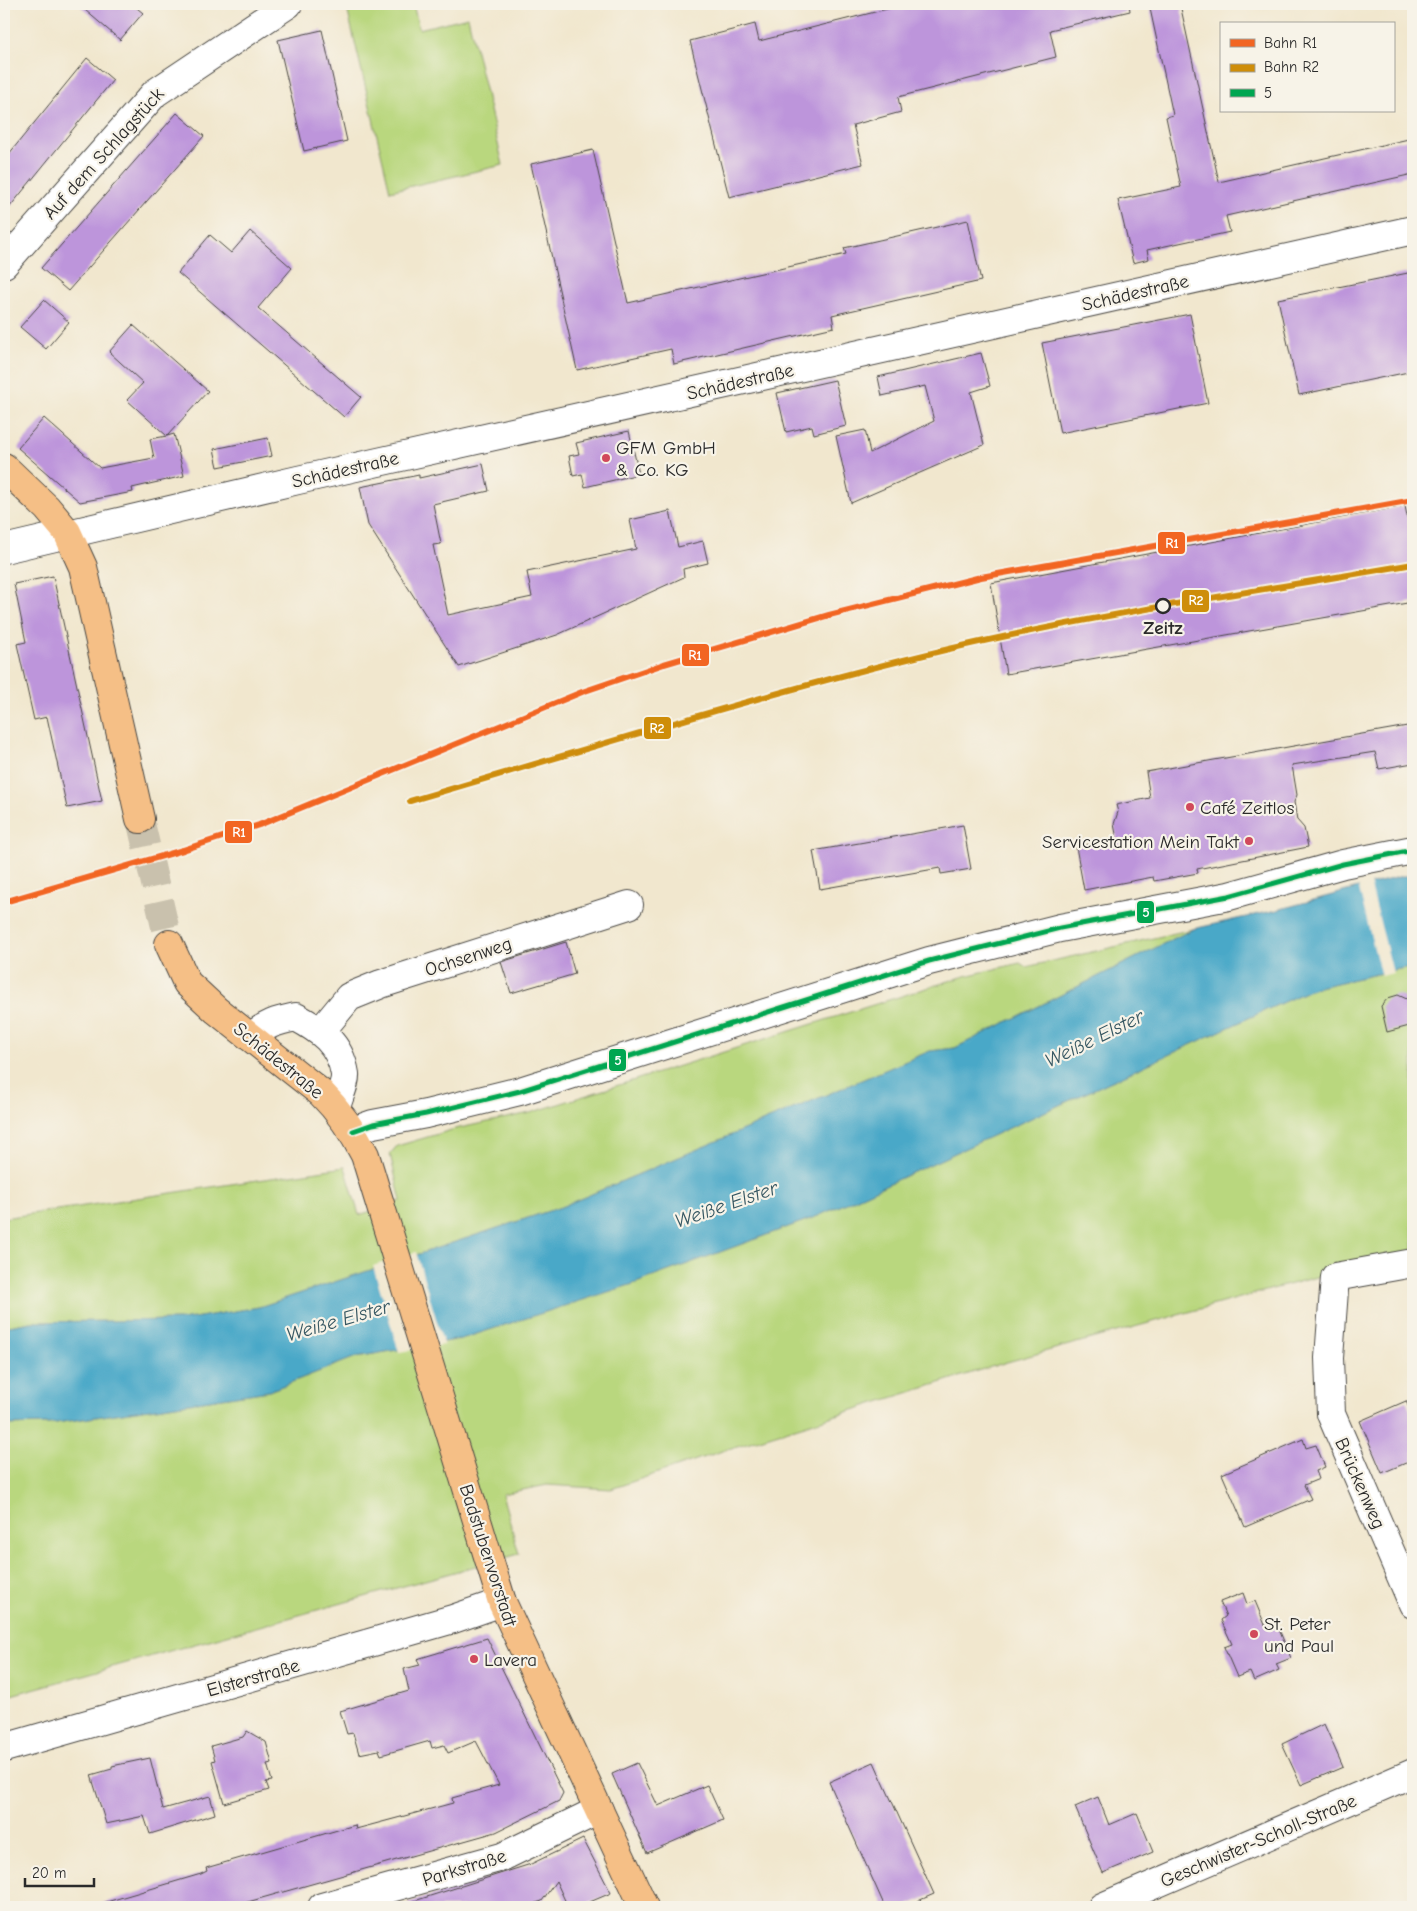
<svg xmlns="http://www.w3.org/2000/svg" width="1417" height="1911" viewBox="0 0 1417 1911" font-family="'Comic Neue',sans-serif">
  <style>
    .green { fill: #b9d77e; stroke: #728154 }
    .water { fill: #49a8c8; stroke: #3a6a7a }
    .pier { fill: #f1e7ce }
    .building { fill: #bd95db }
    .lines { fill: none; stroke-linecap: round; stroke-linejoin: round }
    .major-tunnel { stroke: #c9c1ad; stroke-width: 28; stroke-dasharray: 28 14; stroke-linecap: butt }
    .minor-casing { stroke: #494743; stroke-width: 30 }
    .major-casing { stroke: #494743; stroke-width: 30 }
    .minor { stroke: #fff; stroke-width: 28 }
    .major { stroke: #f5bf86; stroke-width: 28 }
    .rail-casing { stroke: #2b2b2b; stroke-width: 5.5 }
    .rail { stroke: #f7f3e8; stroke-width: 4; stroke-dasharray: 11; stroke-linecap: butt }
    .bus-1-casing { stroke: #f7f3e8; stroke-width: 9 }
    .bus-1 { stroke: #00a651; stroke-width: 5 }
    .rail-1-casing { stroke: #f7f3e8; stroke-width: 10 }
    .rail-2-casing { stroke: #f7f3e8; stroke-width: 10 }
    .rail-1 { stroke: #f26522; stroke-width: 6 }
    .rail-2 { stroke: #ce8d09; stroke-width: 6 }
    .poi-dot { fill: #d1495b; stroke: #f7f3e8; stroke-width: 2 }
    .stop-dot { fill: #f7f3e8; stroke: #2b2b2b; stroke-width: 2.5 }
    .labels { text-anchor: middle; stroke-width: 4.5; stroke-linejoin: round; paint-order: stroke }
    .street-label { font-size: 19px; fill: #2b2b2b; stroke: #f7f3e8 }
    .poi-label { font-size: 19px; fill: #2b2b2b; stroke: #f7f3e8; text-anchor: start }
    .stop-label { font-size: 19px; font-weight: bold; fill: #2b2b2b; stroke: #f7f3e8 }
    .water-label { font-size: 20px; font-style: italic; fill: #365762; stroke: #f7f3e8 }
    .line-badge { stroke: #f7f3e8; stroke-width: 2 }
    .badge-label { font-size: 14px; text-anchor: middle; font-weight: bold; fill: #fff }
  </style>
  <rect width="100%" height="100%" fill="#f7f3e8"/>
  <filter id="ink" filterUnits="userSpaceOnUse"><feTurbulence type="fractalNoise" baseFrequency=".02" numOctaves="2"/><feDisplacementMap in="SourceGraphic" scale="10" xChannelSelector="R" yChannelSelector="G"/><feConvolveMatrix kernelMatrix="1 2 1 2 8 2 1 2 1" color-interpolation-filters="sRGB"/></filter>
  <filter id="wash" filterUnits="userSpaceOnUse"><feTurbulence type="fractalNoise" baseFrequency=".0096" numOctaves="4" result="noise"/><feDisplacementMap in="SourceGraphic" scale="20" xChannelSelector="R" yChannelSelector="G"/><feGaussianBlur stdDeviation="1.12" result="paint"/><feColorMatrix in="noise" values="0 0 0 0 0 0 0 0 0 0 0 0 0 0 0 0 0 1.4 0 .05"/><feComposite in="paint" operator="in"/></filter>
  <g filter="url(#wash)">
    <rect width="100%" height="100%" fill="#f1e7ce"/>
    <!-- green -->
    <path class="green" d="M 346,4 L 413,4 L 419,29 L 468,17 L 503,165 L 390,191 Z
      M 1193,929 L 955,1048 L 930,1051 L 561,1207 L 259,1307 L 182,1320 L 31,1322 L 4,1327 L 4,1218 L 345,1167 L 359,1215 L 401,1201 L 390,1154 L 397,1146 L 455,1129 L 530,1113 L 965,976 L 1020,963 L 1026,967 Z
      M 1413,966 L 1413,1253 L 1320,1276 L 1007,1362 L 737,1446 L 611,1489 L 547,1485 L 502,1494 L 519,1554 L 4,1697 L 4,1425 L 49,1424 L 269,1391 L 356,1357 L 461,1339 L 636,1283 L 818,1216 L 1314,988 Z"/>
    <!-- water -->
    <path class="water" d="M 1402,876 L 1413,876 L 1413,966 L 1314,988 L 818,1216 L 636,1283 L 461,1339 L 356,1357 L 269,1391 L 49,1424 L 4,1425 L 4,1327 L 31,1322 L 182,1320 L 259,1307 L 561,1207 L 930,1051 L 955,1048 L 1193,929 L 1277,910 Z"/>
    <!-- pier -->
    <path class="pier" d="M 1370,883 L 1393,973 L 1381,976 L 1358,885 Z
      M 416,1252 L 444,1345 L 399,1352 L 373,1266 Z"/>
    <g id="blocks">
      <!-- building -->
      <path class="building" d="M 78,4 L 132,4 L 143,13 L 120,40 Z
        M 907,4 L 1129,4 L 1130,11 L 1050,30 L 1056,57 L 898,97 L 901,112 L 853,125 L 863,164 L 729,197 L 690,41 L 755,24 L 759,41 Z
        M 1149,4 L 1180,4 L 1219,182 L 1413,138 L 1413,174 L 1226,216 L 1230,232 L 1147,250 L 1149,259 L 1133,263 L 1118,200 L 1181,187 L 1166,117 L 1173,115 Z
        M 322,30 L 347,141 L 304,151 L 278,40 Z
        M 87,58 L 113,80 L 4,214 L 4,160 Z
        M 177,113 L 204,136 L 68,291 L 41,268 Z
        M 593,150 L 628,303 L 846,254 L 844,248 L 968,220 L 981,281 L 832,315 L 834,327 L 674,364 L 671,349 L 577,370 L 531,164 Z
        M 250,231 L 292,268 L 258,308 L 361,397 L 344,417 L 178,273 L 210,235 L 231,253 Z
        M 1413,272 L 1413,371 L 1299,395 L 1278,299 Z
        M 44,300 L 69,322 L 46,349 L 20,327 Z
        M 1190,314 L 1208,403 L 1060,433 L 1042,343 Z
        M 133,325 L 208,391 L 167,436 L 174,434 L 184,476 L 132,488 L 133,492 L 80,502 L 18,448 L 44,418 L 100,468 L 154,458 L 150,439 L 167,436 L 127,400 L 143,383 L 109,352 Z
        M 981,353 L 990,386 L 971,392 L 984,445 L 851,503 L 836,436 L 865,430 L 870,453 L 934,421 L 925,386 L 882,396 L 878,377 Z
        M 835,380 L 846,426 L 814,434 L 812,426 L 786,432 L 777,393 Z
        M 629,431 L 639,474 L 585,487 L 582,474 L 573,476 L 569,456 L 579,454 L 576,443 Z
        M 268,438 L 272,456 L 218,467 L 214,449 Z
        M 483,464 L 489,491 L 433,504 L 441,544 L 433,545 L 448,615 L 532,597 L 527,572 L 636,549 L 630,520 L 670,511 L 678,547 L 703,541 L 708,563 L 683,569 L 684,577 L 557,635 L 459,667 L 368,525 L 360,487 L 419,475 L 419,478 Z
        M 1405,506 L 1413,546 L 1413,602 L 1006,674 L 991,583 Z
        M 53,576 L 102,801 L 67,808 L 47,717 L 34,720 L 17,644 L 26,642 L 14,584 Z
        M 1413,725 L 1413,763 L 1379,769 L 1375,752 L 1292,765 L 1297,795 L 1294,802 L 1297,820 L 1304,828 L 1308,847 L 1197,869 L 1198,873 L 1154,881 L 1153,877 L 1084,890 L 1076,847 L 1117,839 L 1114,824 L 1118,812 L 1116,805 L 1150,798 L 1146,772 Z
        M 963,825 L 971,869 L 941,874 L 940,868 L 820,889 L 813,851 Z
        M 566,942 L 575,974 L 511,993 L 501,962 Z
        M 1398,995 L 1409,1000 L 1413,1025 L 1387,1032 L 1381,1006 L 1388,998 Z
        M 1406,1401 L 1413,1417 L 1413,1460 L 1382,1473 L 1360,1421 Z
        M 1303,1439 L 1306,1448 L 1316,1445 L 1325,1467 L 1316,1471 L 1319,1479 L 1304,1485 L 1311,1499 L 1245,1527 L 1222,1474 Z
        M 1243,1593 L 1247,1604 L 1255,1601 L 1265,1625 L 1275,1620 L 1291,1658 L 1276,1664 L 1279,1670 L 1254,1681 L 1250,1672 L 1237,1677 L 1224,1647 L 1232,1644 L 1221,1620 L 1226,1616 L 1220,1602 Z
        M 487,1638 L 563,1793 L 559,1801 L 496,1832 L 230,1907 L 103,1907 L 103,1903 L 201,1874 L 207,1871 L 206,1868 L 355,1825 L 356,1829 L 453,1803 L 452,1798 L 499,1785 L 476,1741 L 448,1753 L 444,1745 L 432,1748 L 430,1741 L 381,1755 L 379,1750 L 359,1754 L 353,1733 L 347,1734 L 340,1711 L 409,1691 L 404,1669 L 420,1665 L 417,1659 Z
        M 1324,1724 L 1343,1767 L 1301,1785 L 1282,1744 Z
        M 247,1731 L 266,1742 L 272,1763 L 267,1764 L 272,1781 L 266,1782 L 269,1790 L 224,1803 L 212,1761 L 215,1760 L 211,1746 L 243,1737 Z
        M 150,1758 L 163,1809 L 210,1796 L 215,1814 L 150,1834 L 144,1816 L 106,1824 L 91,1775 L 112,1769 L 112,1766 Z
        M 874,1762 L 934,1894 L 904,1907 L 885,1907 L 829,1782 Z
        M 637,1763 L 658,1806 L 707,1785 L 723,1820 L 647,1853 L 612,1774 Z
        M 1098,1797 L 1109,1825 L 1137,1813 L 1153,1852 L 1103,1873 L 1075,1807 Z
        M 583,1839 L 611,1893 L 578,1907 L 568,1907 L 556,1881 L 542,1901 L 524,1907 L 408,1907 L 408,1903 L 531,1864 Z"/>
    </g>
  </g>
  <g filter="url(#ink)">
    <use href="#blocks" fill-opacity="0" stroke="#494743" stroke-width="1"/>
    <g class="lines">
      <!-- major-tunnel -->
      <path class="major-tunnel" d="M 140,819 L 169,944"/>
      <defs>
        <path id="minor" d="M 4,264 L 155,93 L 288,4
          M 4,549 L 298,480 L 1413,230
          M 321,1031 L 349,997 L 381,984 L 629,905
          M 252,1037 C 265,1024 277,1021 296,1017 C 320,1030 340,1043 345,1074 C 346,1083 338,1098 336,1108
          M 353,1131 L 373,1124 L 426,1114 L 520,1091 L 929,961 L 1060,928 L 1229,896 L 1343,864 L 1413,850
          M 1413,1263 L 1335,1277 L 1329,1358 L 1331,1414 L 1413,1604
          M 4,1748 L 453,1619 L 502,1602
          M 322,1907 L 502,1857 L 599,1810
          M 1102,1907 L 1413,1773"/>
        <path id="major" d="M 4,467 L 47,508 L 67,532 L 83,567 L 140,819
          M 169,944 L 187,983 L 216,1010 L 321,1093 C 340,1112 353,1131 365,1155 L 502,1602 L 644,1907"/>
      </defs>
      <!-- minor casing -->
      <use href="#minor" class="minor-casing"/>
      <!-- major casing -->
      <use href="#major" class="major-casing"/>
      <!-- minor -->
      <use href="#minor" class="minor"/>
      <!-- major -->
      <use href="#major" class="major"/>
      <defs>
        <path id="rail" d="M 183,850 L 259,825 L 545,707 L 664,664 L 829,615 L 981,577 L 1210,536
          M 4,902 L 105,873"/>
      </defs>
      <!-- rail casing -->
      <use href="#rail" class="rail-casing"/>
      <!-- rail -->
      <use href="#rail" class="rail"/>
      <defs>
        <path id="bus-1" d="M 353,1131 L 373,1124 L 426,1114 L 520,1091 L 929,961 L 1060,928 L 1229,896 L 1343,864 L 1413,850"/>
      </defs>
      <!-- bus-1 casing -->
      <use href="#bus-1" class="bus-1-casing"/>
      <!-- bus-1 -->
      <use href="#bus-1" class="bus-1"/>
      <defs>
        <path id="rail-1" d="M 4,902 L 183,850 L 259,825 L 582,692 L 664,664 L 829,615 L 981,577 L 1413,500"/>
        <path id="rail-2" d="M 410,801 C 589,749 767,692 949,649 C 1102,613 1259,591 1413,564"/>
      </defs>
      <!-- rail-1 casing -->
      <use href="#rail-1" class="rail-1-casing"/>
      <!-- rail-2 casing -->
      <use href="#rail-2" class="rail-2-casing"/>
      <!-- rail-1 -->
      <use href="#rail-1" class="rail-1"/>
      <!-- rail-2 -->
      <use href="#rail-2" class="rail-2"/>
    </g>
  </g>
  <!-- markers -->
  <g class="poi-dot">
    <circle cx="606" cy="458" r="5"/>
    <circle cx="1190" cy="807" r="5"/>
    <circle cx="1249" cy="841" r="5"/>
    <circle cx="1254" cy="1634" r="5"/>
    <circle cx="474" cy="1659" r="5"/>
  </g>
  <circle class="stop-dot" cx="1163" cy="606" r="7"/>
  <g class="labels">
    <!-- street labels -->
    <g class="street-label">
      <text transform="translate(103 153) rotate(-48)" y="7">Auf dem Schlagstück</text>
      <text transform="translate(1135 292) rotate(-13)" y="7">Schädestraße</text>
      <text transform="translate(740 381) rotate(-13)" y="7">Schädestraße</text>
      <text transform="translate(345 469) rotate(-13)" y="7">Schädestraße</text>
      <text transform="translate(468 956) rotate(-18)" y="7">Ochsenweg</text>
      <text transform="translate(279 1060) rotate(39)" y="7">Schädestraße</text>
      <text transform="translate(1361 1483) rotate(66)" y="7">Brückenweg</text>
      <text transform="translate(489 1555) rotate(72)" y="7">Badstubenvorstadt</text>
      <text transform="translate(253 1677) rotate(-16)" y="7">Elsterstraße</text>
      <text transform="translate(1258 1840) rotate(-23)" y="7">Geschwister-Scholl-Straße</text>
      <text transform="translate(464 1867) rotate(-17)" y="7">Parkstraße</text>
    </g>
    <!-- poi labels -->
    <g class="poi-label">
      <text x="616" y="454">GFM GmbH<tspan x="616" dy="22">&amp; Co. KG</tspan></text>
      <text x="1200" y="814">Café Zeitlos</text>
      <text x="1239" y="848" text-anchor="end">Servicestation Mein Takt</text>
      <text x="1264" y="1630">St. Peter<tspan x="1264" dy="22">und Paul</tspan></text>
      <text x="484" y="1666">Lavera</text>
    </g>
    <!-- stop labels -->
    <g class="stop-label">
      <text x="1163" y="634">Zeitz</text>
    </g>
    <!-- water labels -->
    <g class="water-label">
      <text transform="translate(1094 1038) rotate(-26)" y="7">Weiße Elster</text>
      <text transform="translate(726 1204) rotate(-19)" y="7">Weiße Elster</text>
      <text transform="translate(338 1320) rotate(-16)" y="7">Weiße Elster</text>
    </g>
  </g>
  <g class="line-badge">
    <rect x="1157" y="531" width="29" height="24" rx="5" fill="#f26522"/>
    <rect x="1181" y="589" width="29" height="24" rx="5" fill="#ce8d09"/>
    <rect x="681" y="643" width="29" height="24" rx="5" fill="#f26522"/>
    <rect x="643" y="716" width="29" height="24" rx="5" fill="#ce8d09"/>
    <rect x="224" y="820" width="29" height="24" rx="5" fill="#f26522"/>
    <rect x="1136" y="900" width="19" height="24" rx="5" fill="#00a651"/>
    <rect x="608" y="1048" width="19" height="24" rx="5" fill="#00a651"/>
  </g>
  <g class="badge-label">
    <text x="1172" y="548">R1</text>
    <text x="1196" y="605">R2</text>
    <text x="695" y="660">R1</text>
    <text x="657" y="733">R2</text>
    <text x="239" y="837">R1</text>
    <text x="1146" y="917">5</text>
    <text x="618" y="1065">5</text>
  </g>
  <!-- margin -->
  <rect width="1417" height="1911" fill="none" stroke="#f7f3e8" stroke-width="20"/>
  <!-- legend -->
  <rect x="1220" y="22" width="175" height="90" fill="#f7f3e8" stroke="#a5a39c"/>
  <rect x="1230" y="39" width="25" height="8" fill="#f26522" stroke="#a5a39c"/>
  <text x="1264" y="48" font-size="15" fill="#2b2b2b">Bahn R1</text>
  <rect x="1230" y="64" width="25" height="8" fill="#ce8d09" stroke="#a5a39c"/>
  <text x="1264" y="72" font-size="15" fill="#2b2b2b">Bahn R2</text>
  <rect x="1230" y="89" width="25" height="8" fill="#00a651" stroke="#a5a39c"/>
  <text x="1264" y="98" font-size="15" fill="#2b2b2b">5</text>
  <!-- scale -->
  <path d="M25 1878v8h69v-8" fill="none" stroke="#2b2b2b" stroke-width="2.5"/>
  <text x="32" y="1878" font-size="15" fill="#2b2b2b" stroke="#f7f3e8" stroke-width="4" paint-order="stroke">20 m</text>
</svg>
